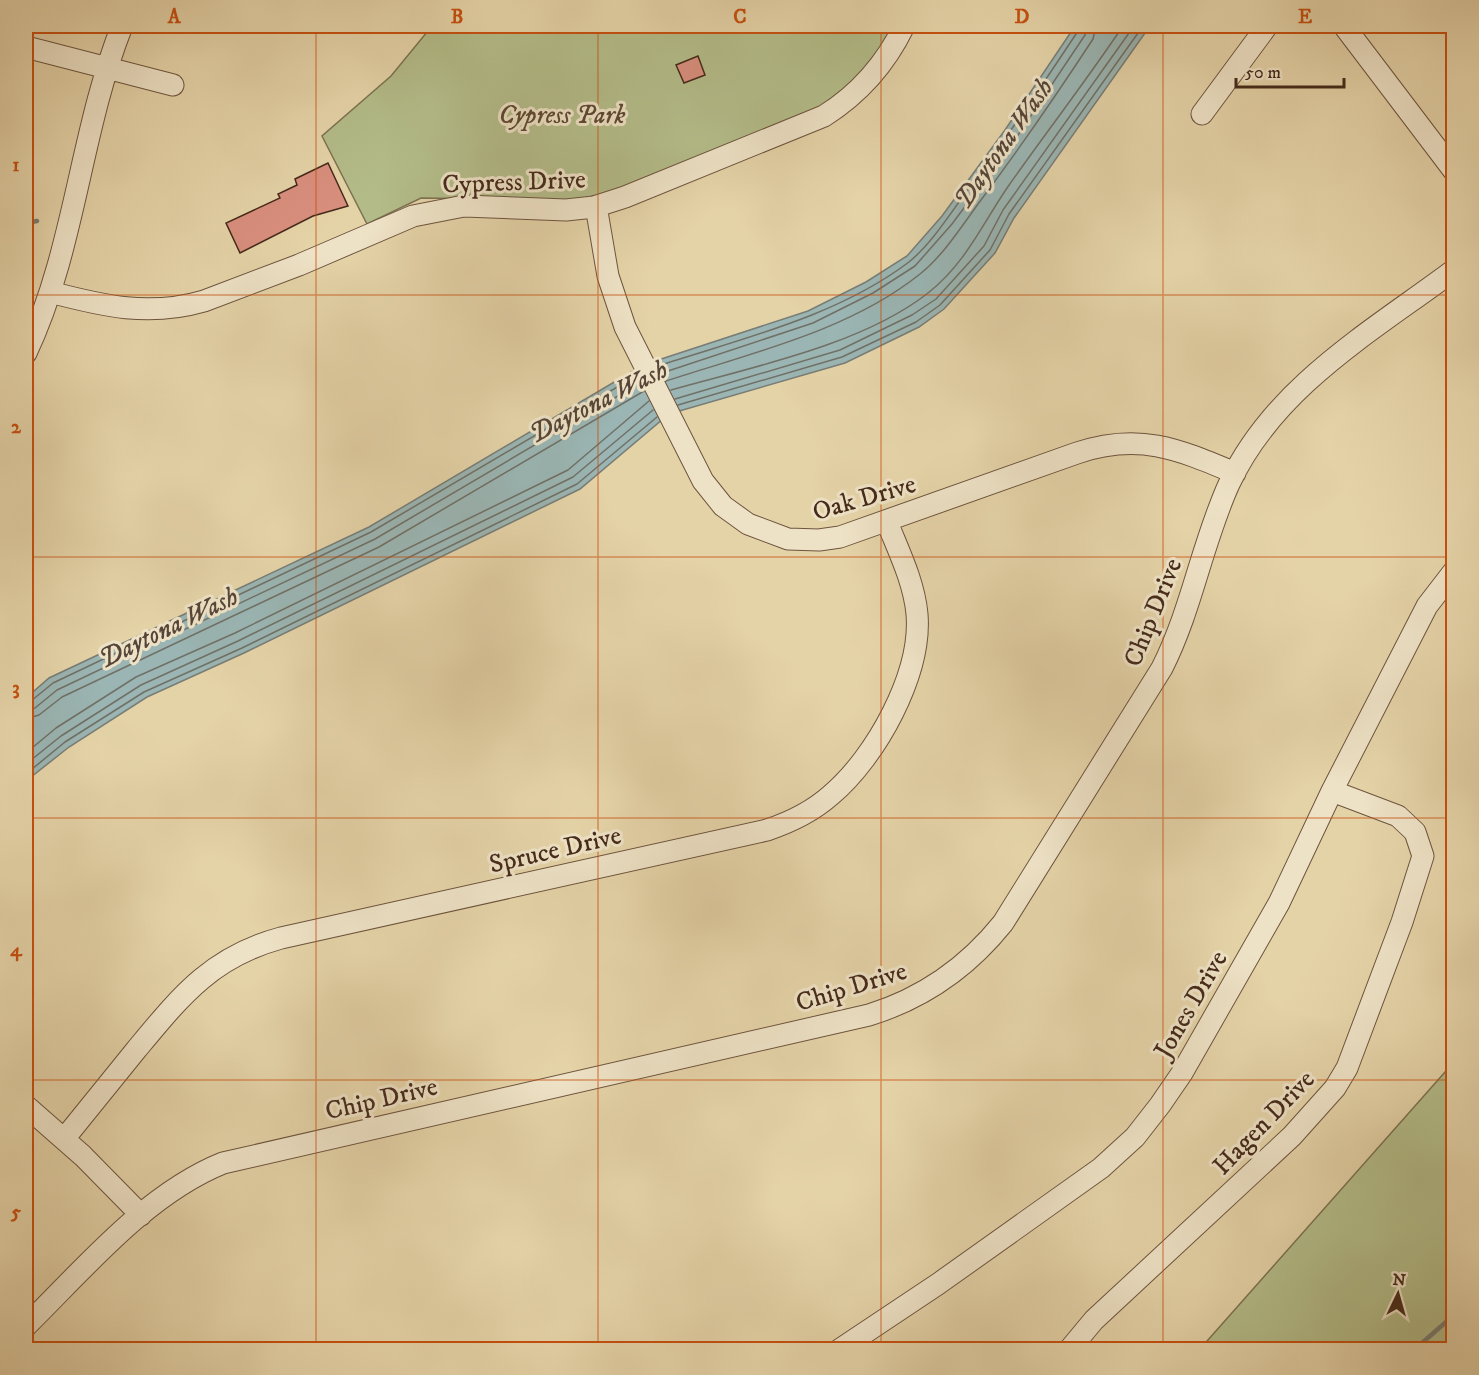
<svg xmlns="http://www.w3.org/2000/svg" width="1479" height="1375" viewBox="0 0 1479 1375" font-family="'IM FELL DW Pica',serif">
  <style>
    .green { fill: #b3bc89; stroke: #7c7352; stroke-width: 1.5 }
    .water { fill: #9ab5b3; stroke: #787d76; stroke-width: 1.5 }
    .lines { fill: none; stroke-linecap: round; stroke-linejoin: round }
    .shore { stroke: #707066; stroke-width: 1.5 }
    .stream { stroke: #787d76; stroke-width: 4.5 }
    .building { fill: #d98f7e; stroke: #452a1a; stroke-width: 1.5 }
    .minor-casing { stroke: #6d543e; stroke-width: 23 }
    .minor { stroke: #eee2c6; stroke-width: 21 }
    .grid { fill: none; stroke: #c7500f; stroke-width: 1.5; stroke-opacity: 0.55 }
    .labels { text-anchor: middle; stroke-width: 6; stroke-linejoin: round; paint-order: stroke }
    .park-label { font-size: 26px; font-style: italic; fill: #5b4730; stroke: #eee2c6 }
    .street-label { font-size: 26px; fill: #452a1a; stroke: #eee2c6 }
    .water-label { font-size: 27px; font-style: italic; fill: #564639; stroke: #eee2c6 }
    .neatline { fill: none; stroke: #c7500f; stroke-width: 2 }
    .grid-label { font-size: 20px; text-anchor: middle; font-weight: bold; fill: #c7500f }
  </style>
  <rect width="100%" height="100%" fill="#e5d3a8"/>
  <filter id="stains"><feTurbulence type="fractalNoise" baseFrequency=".00333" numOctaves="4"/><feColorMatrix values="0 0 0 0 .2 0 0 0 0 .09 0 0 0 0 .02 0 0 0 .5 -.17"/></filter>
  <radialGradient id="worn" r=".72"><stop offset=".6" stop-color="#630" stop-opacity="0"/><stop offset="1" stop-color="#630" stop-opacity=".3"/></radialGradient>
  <!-- green -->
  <path class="green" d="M 432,26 L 896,26 L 866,72 L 819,108 L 618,193 L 579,200 L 421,198 L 367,224 L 322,136 L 391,76 Z
    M 1453,1063 L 1453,1349 L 1200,1349 Z"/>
  <!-- water -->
  <path class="water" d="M 1075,26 L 1150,26 L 1014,218 L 995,253 L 944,309 L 919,327 L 845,363 L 669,414 L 580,489 L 244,653 L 147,697 L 69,747 L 26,781 L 26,698 L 49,678 L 369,527 L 643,365 L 808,311 L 866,282 L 907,256 L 942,216 L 1005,130 Z"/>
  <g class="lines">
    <!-- shore -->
    <path class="shore" d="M 658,366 C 743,338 836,317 909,262 C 930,245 948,217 964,195 C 1004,142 1041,87 1078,31 L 1079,26
      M 662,373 L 813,323 L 873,293 L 915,266 L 952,224 L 1016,138 L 1085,35 L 1087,26
      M 666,381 C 751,353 849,331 920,274 C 944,255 963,224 981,200 C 1020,148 1057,94 1093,39 L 1096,26
      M 671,390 C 752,367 862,345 928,293 C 965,264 982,225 1007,188 C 1045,134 1086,81 1123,26
      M 675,399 L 840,350 L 912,315 L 936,299 L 984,246 L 1003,210 L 1134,26
      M 678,405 L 842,357 L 916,322 L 940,305 L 990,250 L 1009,214 L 1143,26
      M 26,702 L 31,701 L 53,683 L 371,532 L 636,376
      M 26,710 L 35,708 L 57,690 L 375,539 L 640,383
      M 26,719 L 39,715 L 62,697 L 379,547 L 644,391
      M 26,753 L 56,728 L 136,677 L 235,633 L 568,470 L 649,401
      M 26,764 L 61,736 L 141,685 L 238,641 L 573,477 L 653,410
      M 26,774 L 65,742 L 144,692 L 242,648 L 577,484 L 657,417"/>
    <!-- stream -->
    <path class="stream" d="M 26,223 L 37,221
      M 1414,1350 L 1454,1315"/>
  </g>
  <!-- building -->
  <path class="building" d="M 698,56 L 705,75 L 684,83 L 676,65 Z
    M 328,163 L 348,206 L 313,216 L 240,253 L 226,223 L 280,198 L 278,194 L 297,185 L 295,179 Z"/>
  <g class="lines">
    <defs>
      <path id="minor" d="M 1344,26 L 1454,171
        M 26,47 L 173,85
        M 1202,114 L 1267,26
        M 596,206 L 608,276 L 625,327 L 703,481 L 723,506 L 748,524 L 788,539 L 819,540 L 840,537 L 1077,453 C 1139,432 1178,449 1235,473
        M 50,292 C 103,306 149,317 204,301 L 299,265 L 413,216 L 464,206 L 566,210 L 594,207 L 625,197 L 824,116 C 859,94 886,63 904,26
        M 26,353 C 75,250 80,132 122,26
        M 26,1106 L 83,1156 L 141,1215
        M 64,1139 C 88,1109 112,1080 136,1050 C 180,997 211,957 281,938 L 767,830 C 791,822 813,811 831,795 C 876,757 922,674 917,614 C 914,582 899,552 887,522
        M 26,1326 C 84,1269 146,1194 223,1163 L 869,1015 C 924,998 967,968 1003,923 L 1162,668 C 1192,609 1202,543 1229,484 C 1274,387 1371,332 1454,270
        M 839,1350 L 938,1284 L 1101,1168 L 1135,1137 L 1160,1105 L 1182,1073 L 1279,903 L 1332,791 L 1427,606 L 1454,571
        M 1069,1350 L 1094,1320 L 1292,1136 L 1335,1088 L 1347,1068 L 1402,922 L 1423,856 L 1415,832 L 1398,816 L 1332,791"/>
    </defs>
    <!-- minor casing -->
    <use href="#minor" class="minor-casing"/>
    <!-- minor -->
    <use href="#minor" class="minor"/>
  </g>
  <!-- grid -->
  <path class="grid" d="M 316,26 L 316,1350M 598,26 L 598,1350M 881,26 L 881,1350M 1163,26 L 1163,1350M 26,295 L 1454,295M 26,557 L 1454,557M 26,818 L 1454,818M 26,1080 L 1454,1080"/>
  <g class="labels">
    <!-- park labels -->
    <g class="park-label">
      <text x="562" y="123">Cypress Park</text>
    </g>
    <!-- street labels -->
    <g class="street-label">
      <text transform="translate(514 181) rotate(-2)" y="9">Cypress Drive</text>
      <text transform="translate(864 497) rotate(-16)" y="9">Oak Drive</text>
      <text transform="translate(1152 612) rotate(-68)" y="9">Chip Drive</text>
      <text transform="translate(555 849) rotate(-13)" y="9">Spruce Drive</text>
      <text transform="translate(851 986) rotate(-17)" y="9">Chip Drive</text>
      <text transform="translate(1190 1004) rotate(-60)" y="9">Jones Drive</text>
      <text transform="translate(381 1098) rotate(-13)" y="9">Chip Drive</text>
      <text transform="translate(1263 1122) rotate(-46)" y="9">Hagen Drive</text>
    </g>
    <!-- water labels -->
    <g class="water-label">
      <text transform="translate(1003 143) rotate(-55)" y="9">Daytona Wash</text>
      <text transform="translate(598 401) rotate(-27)" y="9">Daytona Wash</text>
      <text transform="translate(168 627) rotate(-26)" y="9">Daytona Wash</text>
    </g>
  </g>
  <!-- margin -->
  <rect width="1479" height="1375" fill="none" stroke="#e5d3a8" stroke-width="66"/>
  <!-- north arrow -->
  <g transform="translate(1398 1294) rotate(5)" stroke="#eee2c6" stroke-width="4.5" paint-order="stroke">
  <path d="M0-4.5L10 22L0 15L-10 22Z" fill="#452a1a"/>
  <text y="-9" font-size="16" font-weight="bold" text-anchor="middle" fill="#452a1a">N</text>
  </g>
  <!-- scale -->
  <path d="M1236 78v9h108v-9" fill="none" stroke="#452a1a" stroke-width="3"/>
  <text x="1245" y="78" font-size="18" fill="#452a1a" stroke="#eee2c6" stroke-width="4.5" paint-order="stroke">50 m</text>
  <rect x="33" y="33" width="1413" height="1309" class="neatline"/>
  <g class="grid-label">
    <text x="174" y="23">A</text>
    <text x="457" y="23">B</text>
    <text x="740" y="23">C</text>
    <text x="1022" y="23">D</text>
    <text x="1305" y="23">E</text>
    <text x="16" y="171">1</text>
    <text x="16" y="433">2</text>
    <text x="16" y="694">3</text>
    <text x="16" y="956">4</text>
    <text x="16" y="1218">5</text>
  </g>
  <rect width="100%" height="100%" filter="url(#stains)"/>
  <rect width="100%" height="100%" fill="url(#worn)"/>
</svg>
